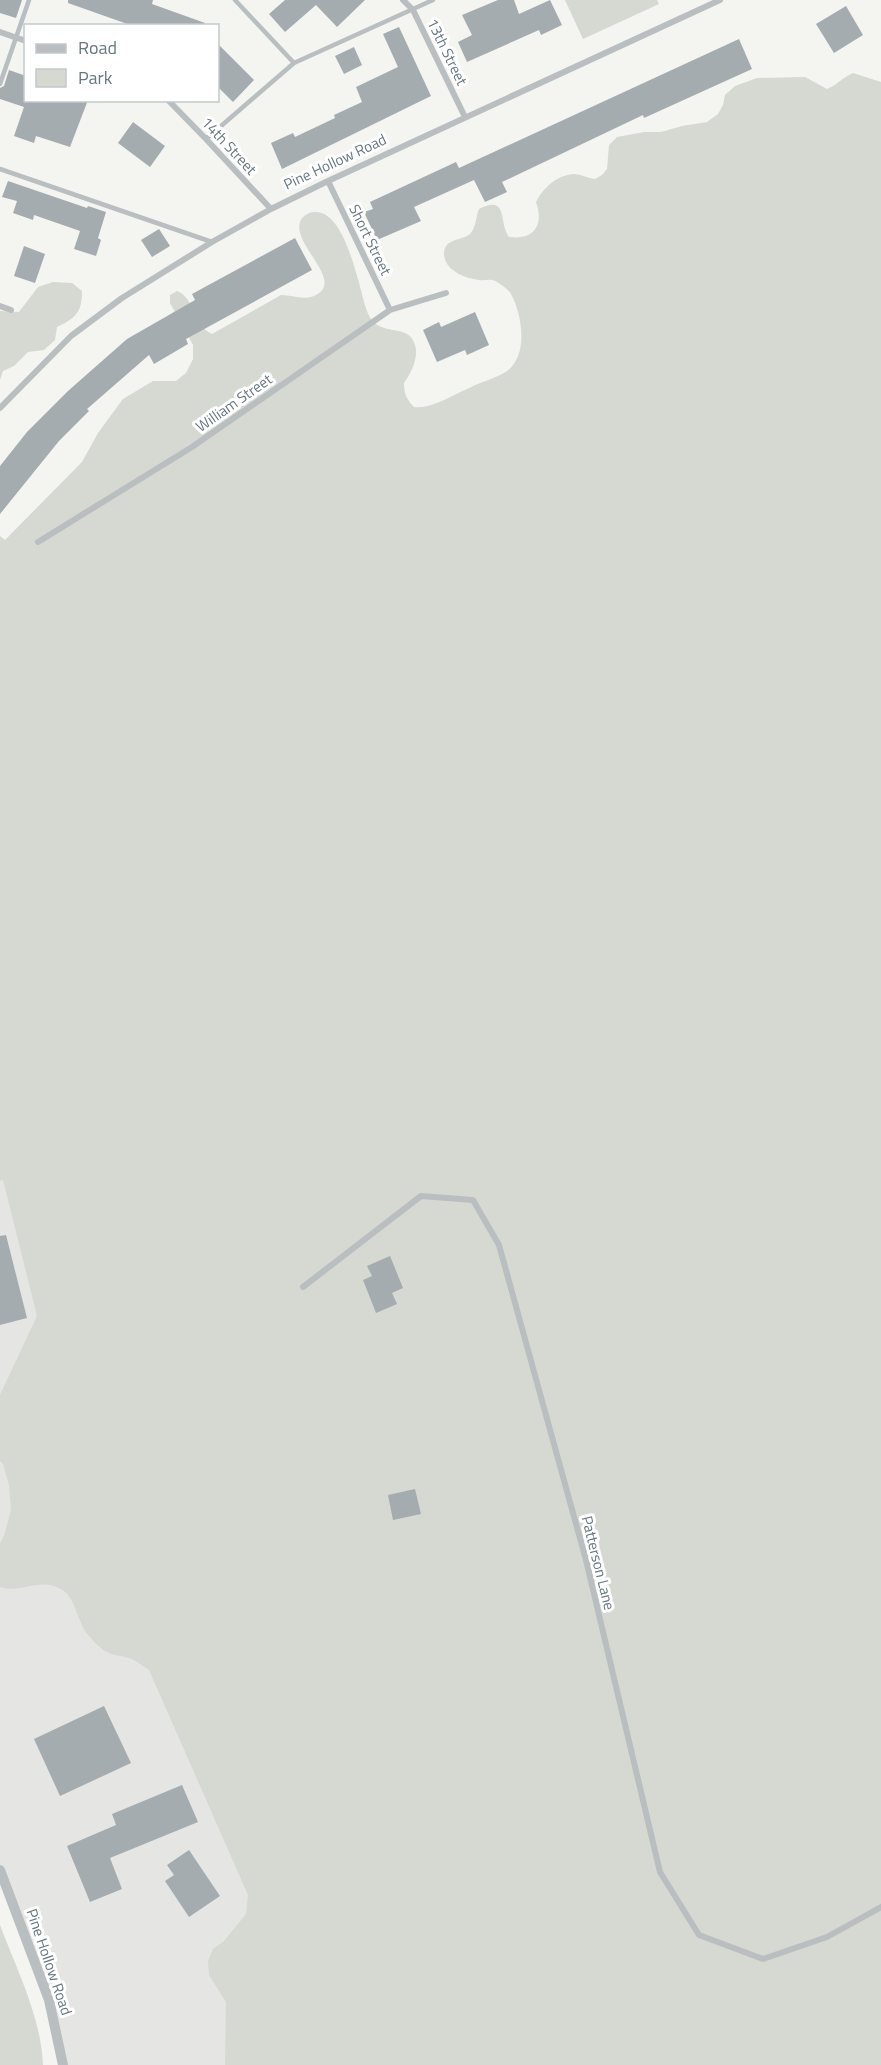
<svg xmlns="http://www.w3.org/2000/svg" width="881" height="2065" viewBox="0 0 881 2065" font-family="'Titillium Web',sans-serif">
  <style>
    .built { fill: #e5e5e4 }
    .green { fill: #d5d9d1 }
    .building { fill: #a4acb0 }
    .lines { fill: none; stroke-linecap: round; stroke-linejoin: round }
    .service { stroke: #b9bfc1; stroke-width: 4.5 }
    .minor { stroke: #b9bfc1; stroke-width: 6 }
    .tertiary { stroke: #b9bfc1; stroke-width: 10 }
    .labels { text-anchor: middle; stroke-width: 6; stroke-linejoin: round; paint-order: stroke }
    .street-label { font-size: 15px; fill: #66787f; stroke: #fff }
  </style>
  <rect width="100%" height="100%" fill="#f4f4f1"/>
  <!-- built -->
  <path class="built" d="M 0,1138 L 311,2065 L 63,2065 L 49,2000 L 0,1870 Z"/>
  <!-- green -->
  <path class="green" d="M 565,0 L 657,0 L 659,4 L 583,39 Z
    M 853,73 L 881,82 L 881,2065 L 225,2065 L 226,2002 L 209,1975 L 208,1961 L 213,1949 L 224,1941 L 246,1914 L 248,1895 L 149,1670 C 144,1667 139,1663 134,1660 C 126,1656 115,1656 107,1652 C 101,1649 94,1642 90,1637 C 76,1623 77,1596 59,1588 C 39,1578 19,1594 0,1587 L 0,1543 L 4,1536 L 11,1510 L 9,1485 L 3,1464 L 0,1461 L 0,1395 L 37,1316 L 3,1180 L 0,1181 L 0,536 L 5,540 L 82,462 L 98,433 L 123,399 L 153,381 L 176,381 L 186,373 L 193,359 L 193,345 L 170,303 L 170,295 L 177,291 C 195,298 194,326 212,334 L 281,295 C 292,295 306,301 316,295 C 346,279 286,241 302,218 C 305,215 310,212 314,212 C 346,209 359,289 367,311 C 377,340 409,321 415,345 C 419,357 411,374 404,383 C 404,393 406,399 414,407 C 433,409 452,395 469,388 C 481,382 497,378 507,371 C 529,355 522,314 511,294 C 508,289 502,285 497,282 C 491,278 486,281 479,280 C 466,278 446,272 444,255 C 443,238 462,241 470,234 C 476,228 476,216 479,209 C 509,194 498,222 509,237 C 535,240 544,225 536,202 C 543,188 558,174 575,174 C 582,175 588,178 595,179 L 602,175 L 607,169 L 609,145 L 617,137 L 644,132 L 661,132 L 682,126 L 707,122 L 718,114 L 723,105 L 725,95 L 735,86 L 757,78 L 805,77 L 827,89 C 837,85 843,77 853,73 Z
    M 53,282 L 72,283 L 82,291 C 82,312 76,318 57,327 L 55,340 L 44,350 L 28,352 L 14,366 L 3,371 L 0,380 L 0,311 L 19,312 L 38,287 Z
    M 0,1925 C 17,1970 41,2017 43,2065 L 0,2065 Z"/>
  <!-- building -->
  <path class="building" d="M 0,0 L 22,0 L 16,18 L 0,13 Z
    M 68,0 L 153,0 L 152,4 L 205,23 L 205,26 L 133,26 L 68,3 Z
    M 285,0 L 365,0 L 337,27 L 316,5 L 285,32 L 269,14 Z
    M 498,0 L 514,0 L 519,14 L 550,0 L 562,25 L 541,35 L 539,30 L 467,62 L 458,42 L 472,35 L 462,15 Z
    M 846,6 L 863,35 L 834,53 L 816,24 Z
    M 399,27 L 431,96 L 282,169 L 271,143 L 293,133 L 295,137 L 335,118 L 334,115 L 362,102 L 356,87 L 398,67 L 383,34 Z
    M 739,39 L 752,69 L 644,118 L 643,115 L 502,182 L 507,192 L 485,202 L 474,180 L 414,207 L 421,221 L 377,240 L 364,212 L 373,209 L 370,202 L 456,162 L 459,168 Z
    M 218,44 L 254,80 L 233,102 L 218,87 Z
    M 354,47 L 362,65 L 344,74 L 335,56 Z
    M 9,70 L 26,76 L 26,102 L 26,100 L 88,100 L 70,147 L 36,136 L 34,143 L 14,136 L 24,107 L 0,99 L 0,88 L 4,86 Z
    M 133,122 L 165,146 L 150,167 L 118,143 Z
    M 8,181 L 87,208 L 88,206 L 106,212 L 98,238 L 101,240 L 96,256 L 74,249 L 80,231 L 34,215 L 33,220 L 13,213 L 17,201 L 2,197 Z
    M 159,229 L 170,246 L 152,257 L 141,240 Z
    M 295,238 L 312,270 L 186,339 L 188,344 L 154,364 L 149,355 L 87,409 L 89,411 L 59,441 L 0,514 L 0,466 L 27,432 L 68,391 L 127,339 L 195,300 L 192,294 Z
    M 24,246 L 45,254 L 35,283 L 14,276 Z
    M 475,312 L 489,345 L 467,355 L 465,350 L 437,362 L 423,330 L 439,322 L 441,327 Z
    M 6,1235 L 27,1318 L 0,1325 L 0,1236 Z
    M 390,1256 L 403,1288 L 392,1293 L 397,1304 L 376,1313 L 363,1280 L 372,1276 L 367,1266 Z
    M 415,1489 L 421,1514 L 393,1520 L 388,1495 Z
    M 104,1706 L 131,1763 L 60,1796 L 34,1739 Z
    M 182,1785 L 198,1822 L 110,1858 L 122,1889 L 90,1902 L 67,1846 L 116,1825 L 112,1814 Z
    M 189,1850 L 220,1896 L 189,1917 L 165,1881 L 174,1875 L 167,1865 Z"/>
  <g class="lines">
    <!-- service -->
    <path class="service" d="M 235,0 L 294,63
      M 0,84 L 29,0
      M 206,139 L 294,63 L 433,0
      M 0,169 L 212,242"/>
    <!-- minor -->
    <path class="minor" d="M 403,0 L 413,10 L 465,117
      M 0,32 L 26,41
      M 168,100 L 206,139 L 271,209
      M 328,181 L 390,310
      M 0,306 L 11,310
      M 0,408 L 71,336 L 122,298 L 212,242 L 271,209 L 328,181 L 720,0
      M 38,542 L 192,447 L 390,310 L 446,293
      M 303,1287 L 421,1196 L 473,1200 L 499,1245 L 586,1560 L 660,1872 L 699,1935 L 763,1959 L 827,1937 L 881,1907"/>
    <!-- tertiary -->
    <path class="tertiary" d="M 0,1870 L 49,2000 L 63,2065"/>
  </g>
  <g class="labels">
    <!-- street labels -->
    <g class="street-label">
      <text transform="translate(447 52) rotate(64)" y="5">13th Street</text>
      <text transform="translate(229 146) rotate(47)" y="5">14th Street</text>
      <text transform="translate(335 162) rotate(-25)" y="5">Pine Hollow Road</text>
      <text transform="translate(370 240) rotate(64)" y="5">Short Street</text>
      <text transform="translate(234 403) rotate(-35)" y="5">William Street</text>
      <text transform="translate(598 1563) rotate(76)" y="5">Patterson Lane</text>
      <text transform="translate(49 1962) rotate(71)" y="5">Pine Hollow Road</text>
    </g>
  </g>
  <!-- legend -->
  <rect x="24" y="24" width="195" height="78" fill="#ffffff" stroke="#c2c9cc" stroke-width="1.5"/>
  <rect x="36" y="44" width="30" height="9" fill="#b9bfc1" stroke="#c2c9cc" stroke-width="1.5"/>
  <text x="78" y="54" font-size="18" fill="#66787f">Road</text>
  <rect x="36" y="69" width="30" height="18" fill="#d5d9d1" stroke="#c2c9cc" stroke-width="1.5"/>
  <text x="78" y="84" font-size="18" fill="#66787f">Park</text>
</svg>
